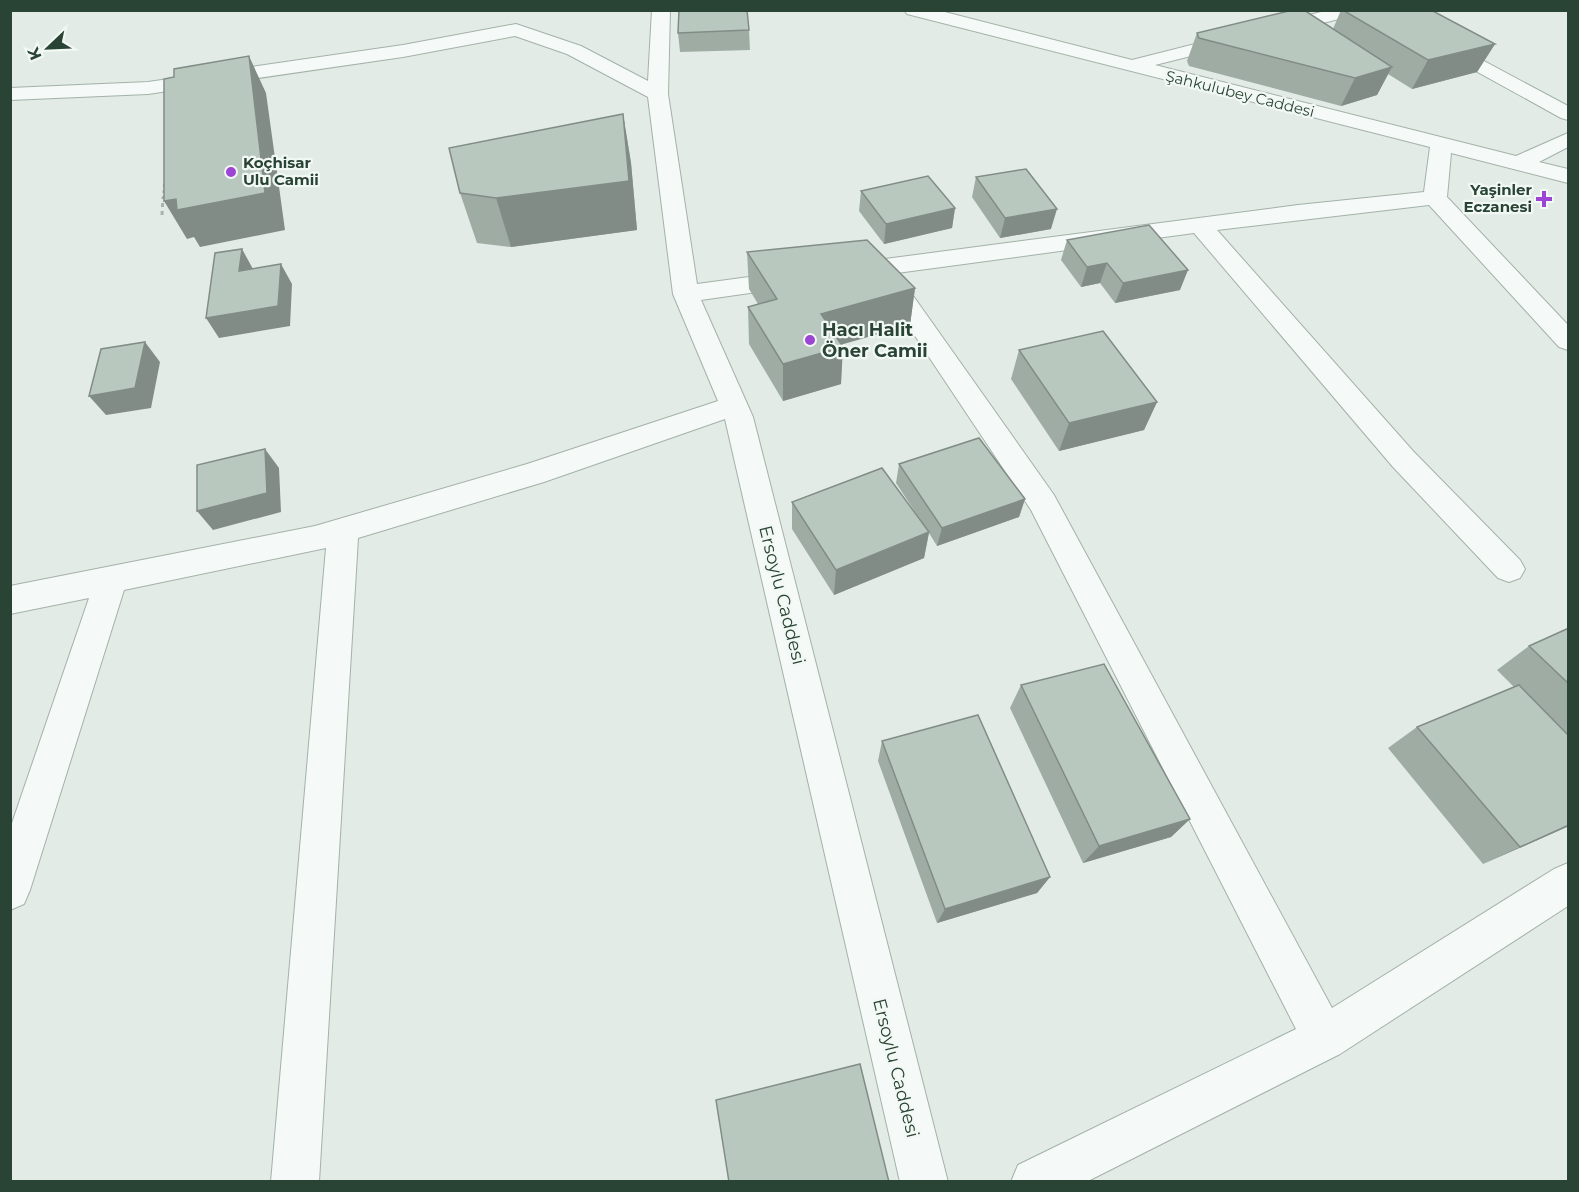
<svg xmlns="http://www.w3.org/2000/svg" width="1579" height="1192" viewBox="0 0 1579 1192" font-family="Montserrat,sans-serif">
  <style>
    .lines { fill: none; stroke-linecap: round; stroke-linejoin: round }
    .minor-casing { stroke: #a3b2a9; stroke-width: 2 }
    .path-far1 { stroke: #a7b4ad; stroke-width: 2; stroke-dasharray: 3 3; stroke-linecap: butt }
    .path { stroke: #a7b4ad; stroke-width: 3; stroke-dasharray: 4 4; stroke-linecap: butt }
    .minor { fill: #f5f9f7; fill-rule: evenodd }
    .wall { fill: #9faca4 }
    .shaded-wall { fill: #828c86 }
    .building { fill: #b9c8bf; stroke: #828c86; stroke-width: 1.5 }
    .poi-dot { fill: #9c44d3; stroke: #f2f8f4; stroke-width: 2 }
    .labels { text-anchor: middle; stroke-width: 4.5; stroke-linejoin: round; paint-order: stroke }
    .far-street-label { font-size: 15px; fill: #294334; stroke: #f2f8f4 }
    .far-poi-label { font-size: 15px; font-weight: bold; fill: #294334; stroke: #f2f8f4; text-anchor: start }
    .poi-label { font-size: 18px; font-weight: bold; fill: #294334; stroke: #f2f8f4; text-anchor: start }
    .street-label { font-size: 18px; fill: #294334; stroke: #f2f8f4 }
  </style>
  <rect width="100%" height="100%" fill="#e2ebe5"/>
  <g class="lines">
    <defs>
      <path id="minor" d="M 652,10 L 670,10 L 668,94 L 697,284 L 793,271 L 802,273 L 805,279 L 802,285 L 793,287 L 701,300 L 753,417 L 948,1182 L 900,1182 L 725,419 L 544,482 L 358,538 L 319,1182 L 271,1182 L 326,548 L 124,590 L 30,890 L 24,904 L 10,910 L 10,829 L 89,598 L 10,614 L 10,586 L 315,526 L 527,464 L 718,401 L 673,294 L 648,97 L 567,54 L 515,36 L 403,57 L 148,94 L 10,100 L 10,88 L 148,82 L 403,45 L 516,24 L 581,46 L 648,81 Z
        M 904,10 L 937,10 L 1132,60 L 1329,10 L 1362,10 L 1359,14 L 1155,65 L 1516,156 L 1568,133 L 1568,147 L 1539,162 L 1568,169 L 1568,183 L 1451,153 L 1447,197 L 1568,325 L 1568,350 L 1559,347 L 1429,205 L 1217,230 L 1413,451 L 1520,560 L 1525,569 L 1520,578 L 1509,582 L 1498,578 L 1393,467 L 1194,233 L 897,273 L 1054,495 L 1332,1008 L 1554,869 L 1568,863 L 1568,906 L 1340,1054 L 1086,1182 L 1011,1182 L 1018,1165 L 1296,1029 L 1031,510 L 875,276 L 853,275 L 850,270 L 853,265 L 862,262 L 1298,205 L 1424,192 L 1430,147 L 907,14 Z
        M 1441,38 L 1568,106 L 1568,120 L 1561,118 L 1434,48 L 1431,44 Z"/>
    </defs>
    <!-- minor casing -->
    <use href="#minor" class="minor-casing"/>
    <!-- path-far1 -->
    <path class="path-far1" d="M 163,199 L 164,184"/>
    <!-- path -->
    <path class="path" d="M 162,215 L 163,197"/>
    <!-- minor -->
    <use href="#minor" class="minor"/>
  </g>
  <!-- wall -->
  <path class="wall" d="M 1341,10 L 1431,10 L 1495,44 L 1477,72 L 1412,89 L 1388,74 L 1377,95 L 1341,106 L 1189,66 L 1187,61 L 1197,33 L 1333,29 Z
    M 749,30 L 750,50 L 680,52 L 678,33 Z
    M 623,114 L 631,163 L 637,230 L 511,247 L 477,243 L 460,193 Z
    M 976,177 L 1051,229 L 1000,238 L 972,197 Z
    M 861,191 L 955,208 L 952,228 L 884,244 L 859,211 Z
    M 1067,240 L 1180,290 L 1115,303 L 1100,283 L 1081,287 L 1061,260 Z
    M 747,252 L 915,288 L 910,325 L 842,344 L 841,384 L 783,401 L 749,344 L 748,307 L 758,304 L 749,289 Z
    M 1019,350 L 1157,402 L 1144,430 L 1059,451 L 1011,379 Z
    M 899,464 L 1025,499 L 1019,517 L 937,546 L 929,533 L 924,558 L 834,595 L 792,529 L 792,502 L 921,521 L 896,483 Z
    M 1569,628 L 1569,826 L 1483,864 L 1388,748 L 1417,727 L 1514,687 L 1497,670 L 1529,646 Z
    M 1021,685 L 1190,819 L 1171,837 L 1083,863 L 1010,708 Z
    M 882,741 L 1050,877 L 1037,893 L 937,923 L 878,761 Z"/>
  <!-- shaded-wall -->
  <path class="shaded-wall" d="M 1495,44 L 1477,72 L 1412,89 L 1428,60 Z
    M 249,56 L 266,93 L 285,230 L 200,247 L 194,237 L 187,239 L 164,201 L 176,199 Z
    M 1392,67 L 1377,95 L 1341,106 L 1355,78 Z
    M 623,114 L 631,163 L 637,230 L 511,247 L 496,198 Z
    M 955,208 L 952,228 L 884,244 L 886,224 Z
    M 1057,209 L 1051,229 L 1000,238 L 1005,218 Z
    M 242,249 L 253,269 L 239,271 Z
    M 1107,263 L 1100,283 L 1081,287 L 1087,267 Z
    M 281,264 L 292,284 L 290,326 L 219,338 L 206,318 Z
    M 1188,270 L 1180,290 L 1115,303 L 1123,283 Z
    M 915,288 L 910,325 L 819,351 L 821,314 Z
    M 145,342 L 160,362 L 151,408 L 106,415 L 89,396 Z
    M 843,347 L 841,384 L 783,401 L 783,364 Z
    M 1157,402 L 1144,430 L 1059,451 L 1069,423 Z
    M 265,449 L 279,468 L 281,512 L 213,530 L 197,511 Z
    M 1025,499 L 1019,517 L 937,546 L 942,528 Z
    M 929,532 L 924,558 L 834,595 L 836,570 Z
    M 1190,819 L 1171,837 L 1083,863 L 1099,846 Z
    M 1569,825 L 1569,826 L 1483,864 L 1520,847 Z
    M 1050,877 L 1037,893 L 937,923 L 945,909 Z"/>
  <!-- building -->
  <path class="building" d="M 679,10 L 747,10 L 749,30 L 678,33 Z
    M 1293,10 L 1304,10 L 1392,67 L 1355,78 L 1199,38 L 1197,33 Z
    M 1346,10 L 1431,10 L 1495,44 L 1428,60 L 1346,12 Z
    M 249,56 L 265,193 L 177,210 L 176,199 L 164,201 L 164,79 L 174,77 L 174,69 Z
    M 623,114 L 629,181 L 496,198 L 460,193 L 449,148 Z
    M 1026,169 L 1057,209 L 1005,218 L 976,177 Z
    M 928,176 L 955,208 L 886,224 L 861,191 Z
    M 1149,225 L 1188,270 L 1123,283 L 1107,263 L 1087,267 L 1067,240 Z
    M 867,240 L 915,288 L 821,314 L 843,347 L 783,364 L 748,307 L 777,299 L 747,252 Z
    M 242,249 L 239,271 L 281,264 L 278,306 L 206,318 L 215,253 Z
    M 1103,331 L 1157,402 L 1069,423 L 1019,350 Z
    M 145,342 L 135,388 L 89,396 L 101,349 Z
    M 979,438 L 1025,499 L 942,528 L 899,464 Z
    M 265,449 L 267,493 L 197,511 L 197,465 Z
    M 882,468 L 929,532 L 836,570 L 792,502 Z
    M 1569,628 L 1569,684 L 1529,646 Z
    M 1104,664 L 1190,819 L 1099,846 L 1021,685 Z
    M 1519,685 L 1569,736 L 1569,825 L 1520,847 L 1417,727 Z
    M 978,715 L 1050,877 L 945,909 L 882,741 Z
    M 860,1064 L 889,1182 L 729,1182 L 716,1100 Z"/>
  <!-- markers -->
  <g class="poi-dot">
    <circle cx="231" cy="172" r="6"/>
    <path d="M1541 190h6v6h6v6h-6v6h-6v-6h-6v-6h6z"/>
    <circle cx="810" cy="340" r="6"/>
  </g>
  <g class="labels">
    <!-- far-street labels -->
    <g class="far-street-label">
      <text transform="translate(1240 94) rotate(14)" y="5">Şahkulubey Caddesi</text>
    </g>
    <!-- far-poi labels -->
    <g class="far-poi-label">
      <text x="243" y="168">Koçhisar<tspan x="243" dy="17">Ulu Camii</tspan></text>
      <text x="1532" y="195" text-anchor="end">Yaşinler<tspan x="1532" dy="17">Eczanesi</tspan></text>
    </g>
    <!-- poi labels -->
    <g class="poi-label">
      <text x="822" y="336">Hacı Halit<tspan x="822" dy="21">Öner Camii</tspan></text>
    </g>
    <!-- street labels -->
    <g class="street-label">
      <text transform="translate(782 595) rotate(76)" y="6">Ersoylu Caddesi</text>
      <text transform="translate(896 1068) rotate(76)" y="6">Ersoylu Caddesi</text>
    </g>
  </g>
  <!-- border -->
  <rect width="1579" height="1192" fill="none" stroke="#294334" stroke-width="24"/>
  <!-- north arrow -->
  <g transform="translate(48 48) rotate(247)" stroke="#f2f8f4" stroke-width="4.5" paint-order="stroke">
  <path d="M0-4.5L10 22L0 15L-10 22Z" fill="#294334"/>
  <text y="-9" font-size="16" font-weight="bold" text-anchor="middle" fill="#294334">K</text>
  </g>
</svg>
